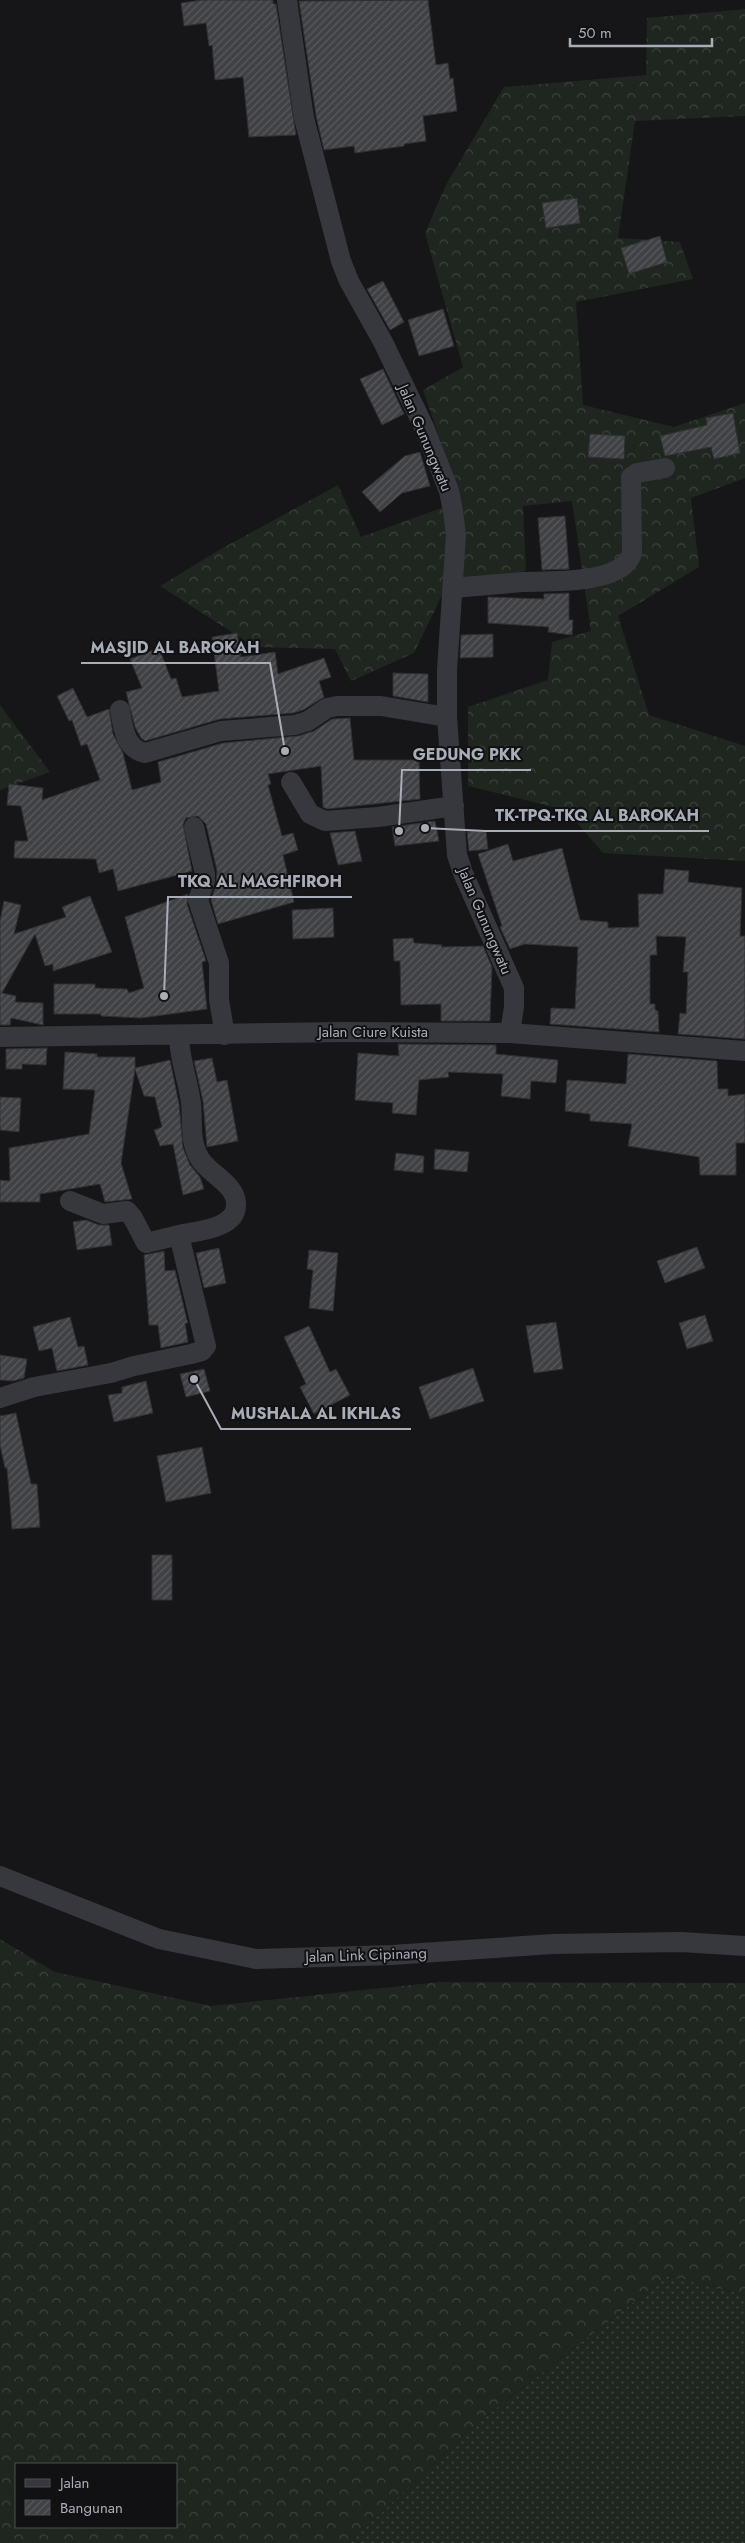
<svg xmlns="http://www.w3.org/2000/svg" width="745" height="2543" viewBox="0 0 745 2543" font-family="Jost,sans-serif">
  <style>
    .grass { fill: url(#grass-dots) }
    .forest { fill: url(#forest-crowns); fill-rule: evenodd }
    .building { fill: url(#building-hatch); stroke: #303034 }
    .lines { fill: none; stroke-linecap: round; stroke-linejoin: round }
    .minor { stroke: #37383d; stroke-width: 20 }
    .labels { text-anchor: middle; stroke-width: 4; stroke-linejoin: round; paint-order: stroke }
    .street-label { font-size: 15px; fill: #a8adb8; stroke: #111113 }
    .leader { fill: none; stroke: #a8adb8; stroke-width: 2 }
    .callout-dot { fill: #a8adb8; stroke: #111113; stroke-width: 2 }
    .callout-label { font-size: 16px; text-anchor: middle; font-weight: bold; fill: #a8adb8; stroke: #111113; stroke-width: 4; stroke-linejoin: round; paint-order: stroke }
  </style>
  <defs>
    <pattern id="grass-dots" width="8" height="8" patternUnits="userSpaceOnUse" patternTransform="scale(1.25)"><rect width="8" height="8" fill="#1e261f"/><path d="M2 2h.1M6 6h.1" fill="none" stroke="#3c433d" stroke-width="1.8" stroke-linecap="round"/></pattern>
    <pattern id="forest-crowns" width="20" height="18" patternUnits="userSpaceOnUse" patternTransform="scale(1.25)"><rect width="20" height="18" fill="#1e261f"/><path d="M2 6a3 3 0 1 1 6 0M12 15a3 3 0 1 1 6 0" fill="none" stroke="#3c433d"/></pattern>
    <pattern id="building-hatch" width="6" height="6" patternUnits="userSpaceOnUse" patternTransform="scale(1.25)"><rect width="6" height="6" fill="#404145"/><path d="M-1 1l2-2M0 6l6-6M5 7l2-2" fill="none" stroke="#595a5e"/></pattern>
  </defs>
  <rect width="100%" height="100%" fill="#161618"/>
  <!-- grass -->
  <path class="grass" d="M 668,2275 L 745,2295 L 745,2543 L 349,2543 L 476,2424 Z"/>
  <!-- forest -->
  <path class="forest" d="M 745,9 L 745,116 L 635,121 L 618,238 L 680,242 L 693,279 L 576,302 L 583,405 L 674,427 L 745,403 L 745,478 L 691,498 L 699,567 L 618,616 L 649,715 L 745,746 L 745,861 L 603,853 L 566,810 L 468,786 L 468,707 L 548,680 L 552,642 L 591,631 L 572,501 L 523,506 L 526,571 L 446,587 L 414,653 L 351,681 L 335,649 L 255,647 L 160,586 L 221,549 L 338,485 L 361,537 L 461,501 L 423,390 L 463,367 L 425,233 L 446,185 L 504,87 L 646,75 L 647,18 Z
    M 0,705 L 50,772 L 0,790 Z
    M 0,1939 L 55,1972 L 211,2006 L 440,1982 L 745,1983 L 745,2295 L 668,2275 L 476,2424 L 349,2543 L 0,2543 ZM 16,2464 L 176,2464 L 176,2527 L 16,2527 Z"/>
  <!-- building -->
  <path class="building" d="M 202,0 L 273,0 L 273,4 L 276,4 L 296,135 L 249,137 L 243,77 L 215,80 L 212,45 L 209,46 L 206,23 L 184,26 L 181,3 Z
    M 428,0 L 436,65 L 448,63 L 450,79 L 453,78 L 457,111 L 423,116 L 426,141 L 404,144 L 404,146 L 355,153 L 354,146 L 324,150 L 316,116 L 299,1 Z
    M 577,198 L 580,223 L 546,228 L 542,203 Z
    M 660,236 L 667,262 L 629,274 L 621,248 Z
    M 383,281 L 404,322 L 390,330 L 367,289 Z
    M 443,309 L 454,346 L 419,356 L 408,320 Z
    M 383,369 L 404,414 L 382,425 L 360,379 Z
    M 733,413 L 740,453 L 714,459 L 711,447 L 665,456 L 660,436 L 707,425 L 706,418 Z
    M 590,434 L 625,436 L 624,459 L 588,457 Z
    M 420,452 L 430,486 L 402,493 L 380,512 L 362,492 L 405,456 Z
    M 565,516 L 569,569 L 542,570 L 538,518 Z
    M 569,593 L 569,620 L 573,620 L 572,635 L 548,632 L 549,627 L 488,623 L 488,597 L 544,599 L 544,594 Z
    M 237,633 L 241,657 L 275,652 L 278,674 L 324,658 L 331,677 L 319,681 L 324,697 L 303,710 L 293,713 L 220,719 L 145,741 L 141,738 L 135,727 L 126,692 L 142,688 L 130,659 L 159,648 L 171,679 L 176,678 L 182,697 L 219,691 L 212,637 Z
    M 493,634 L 493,657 L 460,658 L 461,635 Z
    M 393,673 L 428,674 L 428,702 L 393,696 Z
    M 73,688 L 87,717 L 109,709 L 113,734 L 123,753 L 132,790 L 161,782 L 158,762 L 223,743 L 298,736 L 314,731 L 332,719 L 350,718 L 354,760 L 419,760 L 420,799 L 327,809 L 323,807 L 321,766 L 268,774 L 271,784 L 268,785 L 282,836 L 293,833 L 298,850 L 283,855 L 294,902 L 218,924 L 211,900 L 216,885 L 217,871 L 206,824 L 198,816 L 186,818 L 183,824 L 192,871 L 118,891 L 113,869 L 99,873 L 96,859 L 14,858 L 15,841 L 28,841 L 21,806 L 7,805 L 9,784 L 43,788 L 42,800 L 100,780 L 87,744 L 81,746 L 72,720 L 69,721 L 57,696 Z
    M 435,821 L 439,841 L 395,846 L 392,827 Z
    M 355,831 L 362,861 L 338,865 L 330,833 Z
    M 486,831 L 488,849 L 469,851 L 467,832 Z
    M 508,844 L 513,861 L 562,848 L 580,920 L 608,922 L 608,928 L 639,927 L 638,894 L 663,894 L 665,869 L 689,871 L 688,882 L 742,888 L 740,936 L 745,936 L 745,1039 L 678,1034 L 680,1013 L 686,1014 L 688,972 L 683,972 L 686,937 L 656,936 L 657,955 L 650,955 L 650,1004 L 655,1004 L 655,1010 L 658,1011 L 659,1032 L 550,1024 L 551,1008 L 575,1009 L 578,947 L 525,944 L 510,949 L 500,927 L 502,926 L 478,854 Z
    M 188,894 L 187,904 L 206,961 L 202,962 L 207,1009 L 141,1018 L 101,1016 L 101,1014 L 54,1014 L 54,984 L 95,984 L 95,988 L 127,989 L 129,993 L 144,988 L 125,917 Z
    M 90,896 L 112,952 L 53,971 L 53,964 L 45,966 L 35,934 L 2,993 L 16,996 L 15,1002 L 43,1003 L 43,1025 L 11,1018 L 10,1025 L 0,1025 L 0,921 L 4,901 L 21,905 L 14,934 L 66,917 L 62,907 Z
    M 333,908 L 334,937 L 293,939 L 292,910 Z
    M 413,938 L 414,943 L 442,945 L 441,947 L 483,946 L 492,967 L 490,1021 L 441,1021 L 441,1004 L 401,1005 L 400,961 L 394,961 L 393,939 Z
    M 398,1044 L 496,1045 L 496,1054 L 558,1060 L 556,1083 L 531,1081 L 530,1099 L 501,1096 L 503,1074 L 448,1072 L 449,1077 L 419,1080 L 416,1115 L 392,1113 L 393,1103 L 355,1100 L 358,1053 L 399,1056 Z
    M 47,1048 L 46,1065 L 22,1064 L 22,1069 L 6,1069 L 6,1049 Z
    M 65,1052 L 97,1054 L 97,1057 L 135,1057 L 135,1068 L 170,1060 L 179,1104 L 183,1148 L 190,1165 L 200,1177 L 204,1189 L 183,1195 L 173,1144 L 160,1146 L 154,1130 L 162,1127 L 155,1097 L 144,1096 L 135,1069 L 121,1163 L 132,1199 L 105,1202 L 100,1184 L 40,1194 L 40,1202 L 0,1202 L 0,1180 L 10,1181 L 9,1148 L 89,1134 L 95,1090 L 63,1089 Z
    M 628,1054 L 717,1061 L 718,1089 L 728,1089 L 728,1096 L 745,1094 L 745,1143 L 736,1143 L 736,1175 L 700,1175 L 699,1157 L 628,1146 L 632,1124 L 590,1121 L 590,1114 L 565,1111 L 567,1080 L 626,1084 Z
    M 212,1058 L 217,1082 L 227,1080 L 238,1141 L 207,1147 L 203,1101 L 194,1061 Z
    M 0,1097 L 21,1098 L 19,1132 L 0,1130 Z
    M 435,1149 L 469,1152 L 467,1172 L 434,1169 Z
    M 396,1153 L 424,1156 L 423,1173 L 394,1170 Z
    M 86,1220 L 99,1225 L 109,1225 L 112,1245 L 77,1250 L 73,1222 Z
    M 697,1247 L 705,1268 L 665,1283 L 657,1261 Z
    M 219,1248 L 226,1283 L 204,1288 L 196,1253 Z
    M 309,1250 L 338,1253 L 333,1311 L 309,1308 L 313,1270 L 307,1269 Z
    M 164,1251 L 165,1271 L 175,1270 L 187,1320 L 188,1323 L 185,1323 L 188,1342 L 161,1348 L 158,1325 L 149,1325 L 144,1255 Z
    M 705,1315 L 713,1341 L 687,1349 L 679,1323 Z
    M 70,1317 L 78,1347 L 84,1346 L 88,1365 L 57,1371 L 52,1348 L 39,1351 L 33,1327 Z
    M 556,1322 L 563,1369 L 534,1373 L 526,1326 Z
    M 309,1326 L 330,1372 L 336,1369 L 350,1395 L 314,1414 L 300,1387 L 306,1384 L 284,1337 Z
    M 0,1355 L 27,1359 L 24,1378 L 13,1381 L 0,1380 Z
    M 473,1368 L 484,1401 L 430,1419 L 419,1387 Z
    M 204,1369 L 210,1391 L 186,1397 L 180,1374 Z
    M 146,1381 L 153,1413 L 114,1422 L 108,1395 L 122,1393 L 122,1387 Z
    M 16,1413 L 31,1484 L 37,1484 L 40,1527 L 12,1529 L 7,1468 L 5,1468 L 0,1445 L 0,1416 Z
    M 202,1447 L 211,1493 L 166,1502 L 157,1456 Z
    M 152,1555 L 172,1555 L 172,1600 L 152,1600 Z"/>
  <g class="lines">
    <!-- minor -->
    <path class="minor" d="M 287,0 L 304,118 L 341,261 L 349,281 L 383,342 L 424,427 L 449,491 L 453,511 L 456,535 L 447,670 L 447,717 L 457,855 L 463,873 L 514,988 L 514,1007 L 510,1033
      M 453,588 C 476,586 499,584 523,582 C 549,581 623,585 632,553 L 631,477 L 637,473 L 665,468
      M 120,710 C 123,727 125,749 145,753 L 221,731 L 295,725 L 308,721 L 327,708 L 337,706 L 381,706 L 447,717
      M 291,782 L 310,814 L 325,821 L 378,817 L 454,806
      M 194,827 L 205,874 L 205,881 L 198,900 L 219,963 L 219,1000 L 225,1035
      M 0,1037 L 345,1032 L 510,1033 L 745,1051
      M 70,1201 L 103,1214 L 127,1211 L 133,1218 L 146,1243 L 179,1235
      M 0,1398 L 34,1387 L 111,1373 L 134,1366 L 191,1354 L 202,1351 L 206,1346 L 179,1235 C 196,1231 235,1229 236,1206 C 238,1185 209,1174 200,1159 C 189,1141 193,1122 191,1103 C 188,1080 179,1058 179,1035
      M 0,1876 L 159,1939 L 256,1959 L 392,1955 L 553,1944 L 681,1942 L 745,1946"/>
  </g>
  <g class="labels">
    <!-- street labels -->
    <g class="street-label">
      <text transform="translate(425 438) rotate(67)" y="5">Jalan Gunungwatu</text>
      <text transform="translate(485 921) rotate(67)" y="5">Jalan Gunungwatu</text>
      <text x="373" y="1037">Jalan Ciure Kuista</text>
      <text transform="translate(366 1955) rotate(-2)" y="5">Jalan Link Cipinang</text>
    </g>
  </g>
  <!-- callouts -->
  <path class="leader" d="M285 751L270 663H81M399 831L402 770H531M425 828L485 831H709M164 996L168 897H352M194 1379L221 1429H411"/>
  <g class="callout-dot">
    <circle cx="285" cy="751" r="5"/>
    <circle cx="399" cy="831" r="5"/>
    <circle cx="425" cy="828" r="5"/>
    <circle cx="164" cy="996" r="5"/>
    <circle cx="194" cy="1379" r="5"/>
  </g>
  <g class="callout-label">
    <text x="175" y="653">MASJID AL BAROKAH</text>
    <text x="467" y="760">GEDUNG PKK</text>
    <text x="597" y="821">TK-TPQ-TKQ AL BAROKAH</text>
    <text x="260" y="887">TKQ AL MAGHFIROH</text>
    <text x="316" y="1419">MUSHALA AL IKHLAS</text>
  </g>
  <!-- legend -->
  <rect x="15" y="2463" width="162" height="65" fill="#111113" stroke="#4d4f55"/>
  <rect x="25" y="2479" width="25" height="8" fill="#37383d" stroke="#4d4f55"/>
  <text x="60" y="2488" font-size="15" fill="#a8adb8">Jalan</text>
  <rect x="25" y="2500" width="25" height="15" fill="url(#building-hatch)" stroke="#4d4f55"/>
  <text x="60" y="2513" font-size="15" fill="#a8adb8">Bangunan</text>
  <!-- scale -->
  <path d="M570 38v8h142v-8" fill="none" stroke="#a8adb8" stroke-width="2.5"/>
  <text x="578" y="38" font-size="15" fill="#a8adb8" stroke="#111113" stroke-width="4" paint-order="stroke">50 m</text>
</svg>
